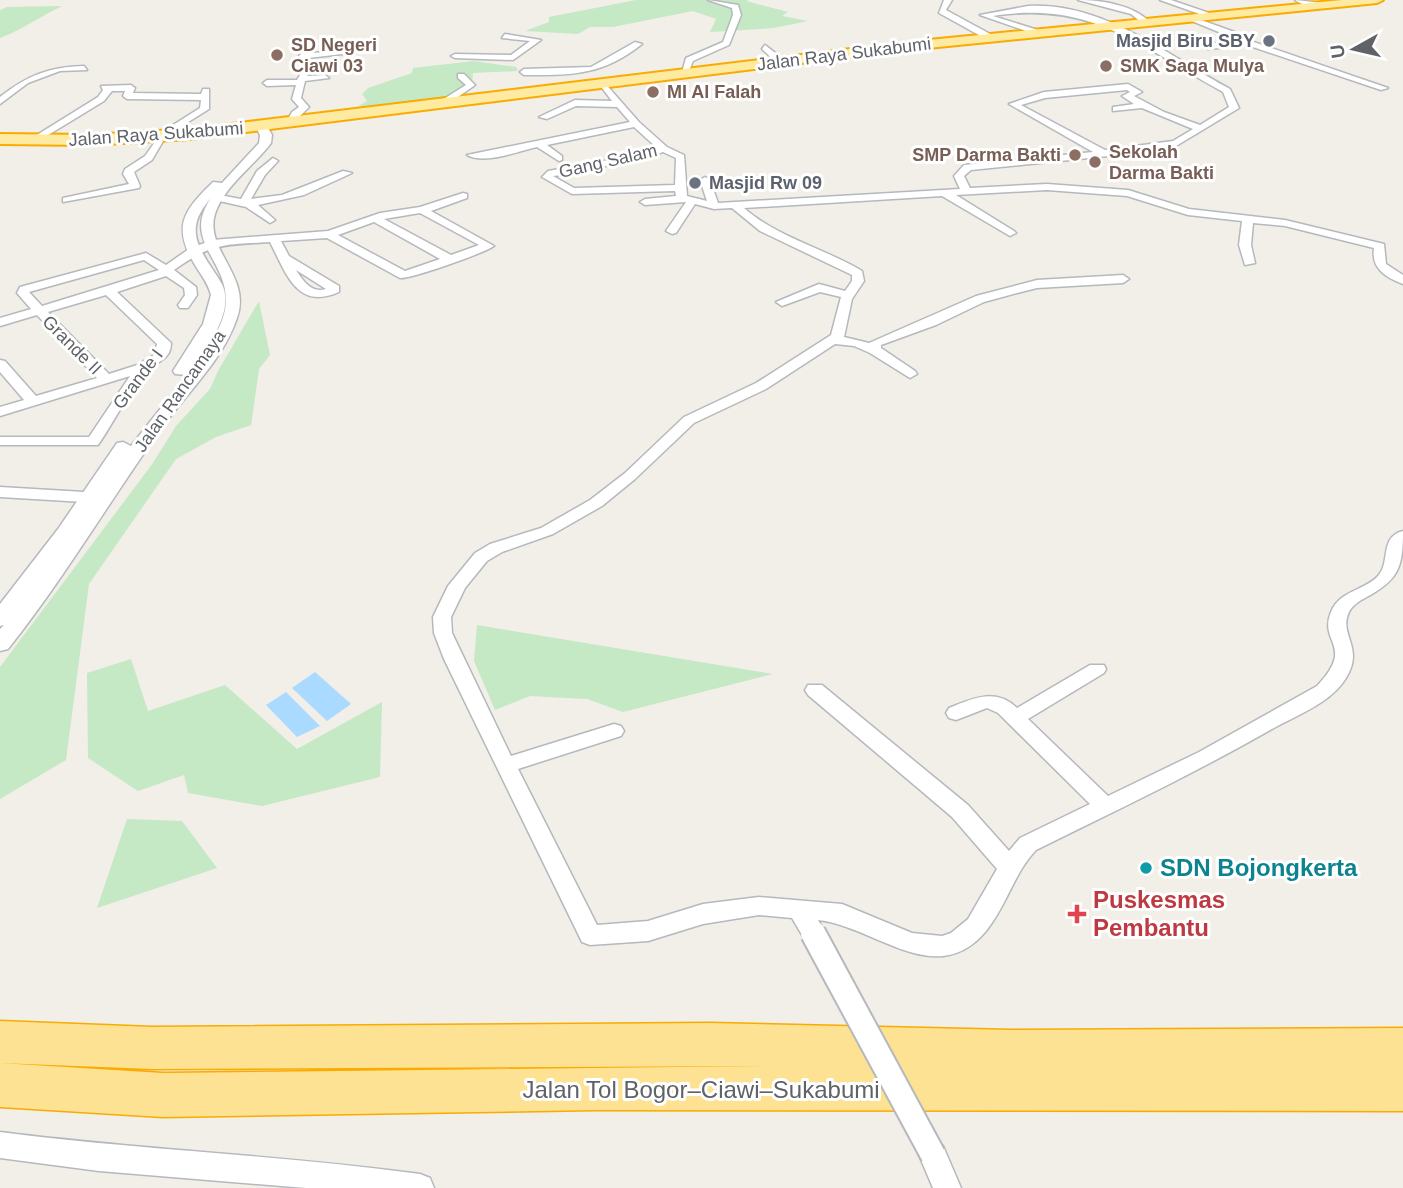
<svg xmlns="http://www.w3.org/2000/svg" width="1403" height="1188" viewBox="0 0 1403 1188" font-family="Helvetica,sans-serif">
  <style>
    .green { fill: #c5e8c5 }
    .water { fill: #aadaff }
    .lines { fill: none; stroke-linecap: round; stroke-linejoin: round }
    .minor-casing { stroke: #b5b8bc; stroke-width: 3 }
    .tertiary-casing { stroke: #b5b8bc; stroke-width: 3 }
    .trunk-casing { stroke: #f9ab00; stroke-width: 4 }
    .motorway-casing { stroke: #f9ab00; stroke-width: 3 }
    .minor { fill: #fff; fill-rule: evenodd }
    .tertiary { fill: #fff; fill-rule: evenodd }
    .trunk { fill: #feeaa1; fill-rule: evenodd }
    .motorway { fill: #fde293; fill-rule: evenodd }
    .minor-bridge-casing { stroke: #b5b8bc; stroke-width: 28; stroke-linecap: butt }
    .minor-bridge { stroke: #fff; stroke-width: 24 }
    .worship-dot { fill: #6b7280; stroke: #fff; stroke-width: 2.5 }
    .education-dot { fill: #8d6e63; stroke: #fff; stroke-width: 2.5 }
    .culture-dot { fill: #0f9aa8; stroke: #fff; stroke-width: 2.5 }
    .health-dot { fill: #e0444e; stroke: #fff; stroke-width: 2.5 }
    .labels { text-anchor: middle; stroke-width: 6; stroke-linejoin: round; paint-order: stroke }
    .far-worship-label { font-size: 18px; font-weight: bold; fill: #5b616d; stroke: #fff; text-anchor: end }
    .far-education-label { font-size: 18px; font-weight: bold; fill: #785e54; stroke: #fff; text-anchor: start }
    .far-street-label { font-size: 18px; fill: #5f6368; stroke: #fff }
    .near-culture-label { font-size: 24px; font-weight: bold; fill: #0d838f; stroke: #fff; text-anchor: start }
    .near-health-label { font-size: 24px; font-weight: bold; fill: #be3a42; stroke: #fff; text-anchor: start }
    .near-street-label { font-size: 24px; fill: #5f6368; stroke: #fff }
  </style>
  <rect width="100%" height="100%" fill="#f1efe8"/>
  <!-- green -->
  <path class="green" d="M 636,0 L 749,0 L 746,1 L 788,12 L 782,16 L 808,21 L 774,28 L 710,32 L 716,19 L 693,11 L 613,27 L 590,27 L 578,34 L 525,31 L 549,22 L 549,17 Z
    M 62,6 C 41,16 22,30 0,38 L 0,10 L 7,7 Z
    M 474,61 L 516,67 L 518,71 L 473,73 L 472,84 L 441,101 L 438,98 L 357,107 L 367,101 L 362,94 L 368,88 L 412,73 L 413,68 Z
    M 259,301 L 270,355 L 259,369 L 251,425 L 216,437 L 176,459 L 89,584 L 66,760 L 0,799 L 0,667 L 153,463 L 176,426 L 210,389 L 218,371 Z
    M 477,625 L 773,674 L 623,712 L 587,699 L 530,696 L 495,710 L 474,661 Z
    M 131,659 L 148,711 L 225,685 L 297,749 L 382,702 L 380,777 L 262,806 L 188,793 L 184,775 L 138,791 L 88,758 L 87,673 Z
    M 127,819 L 182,821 L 217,868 L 97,908 Z"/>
  <!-- water -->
  <path class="water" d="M 315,672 L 351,704 L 327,721 L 292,688 Z
    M 286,692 L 320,726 L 297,737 L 266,705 Z"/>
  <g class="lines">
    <defs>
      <path id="minor" d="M 708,0 L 738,5 L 741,15 L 729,45 L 693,61 L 687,76 L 681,76 L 686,58 L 723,42 L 733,15 L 732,8 Z
        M 944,0 L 952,0 L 946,10 L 992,35 L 992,39 L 986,39 L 939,13 Z
        M 1078,0 C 1102,0 1133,5 1150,22 L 1143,24 L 1131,14 Z
        M 1160,0 L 1171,0 L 1212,14 L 1205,16 Z
        M 1295,0 L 1323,3 L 1327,5 C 1318,9 1303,6 1295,0 Z
        M 1028,6 C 1104,2 1167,55 1230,89 L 1239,108 L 1176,146 L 1128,154 L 971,170 L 964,176 L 970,188 L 1047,184 L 1128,190 L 1189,209 L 1285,220 L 1384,244 L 1386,264 L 1403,275 L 1403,284 C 1385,277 1371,268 1374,248 L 1285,226 L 1253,223 L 1251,245 L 1255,263 L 1245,265 L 1239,245 L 1242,221 L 1188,215 L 1127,196 L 1047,190 L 956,195 L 1014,231 L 1016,233 L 1010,236 L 942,196 L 744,208 C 778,238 824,248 862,271 L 864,281 L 852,299 L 844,337 L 869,343 L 976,296 L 1037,280 L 1123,275 L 1129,279 L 1123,283 L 1037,288 L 1021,292 L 984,302 L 936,325 L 881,345 L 881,348 L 915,371 L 917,374 L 910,378 L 870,353 L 854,346 L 835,344 L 766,389 L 694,423 L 635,479 L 602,506 L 553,534 L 502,552 L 487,561 L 465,588 L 451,617 L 452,633 L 511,756 L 614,724 L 621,726 L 624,731 L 621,736 L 518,769 L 597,925 L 648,921 L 703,904 L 759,897 L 842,904 L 912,933 L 942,936 L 951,933 L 968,919 L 997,869 L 952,817 L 808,695 L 805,690 L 808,685 L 822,685 L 968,805 L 1009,851 L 1020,838 L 1090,804 L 998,713 L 987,708 L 956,720 L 949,718 L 946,713 L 949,708 C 972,699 995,687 1017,708 L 1090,665 L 1104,665 L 1106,669 L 1104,673 L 1028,719 L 1108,796 L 1199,752 L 1317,686 C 1356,645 1318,643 1331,612 C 1340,590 1364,591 1378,576 C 1391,562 1379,537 1403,531 C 1403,569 1398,580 1365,598 C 1359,601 1352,606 1349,612 C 1338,635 1365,647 1346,678 C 1331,703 1297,715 1272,729 C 1195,773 1115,811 1036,850 C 1014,873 1007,905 986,931 C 936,991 875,926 818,920 L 825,933 L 821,940 L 813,943 L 805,940 L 792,918 L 759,915 L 703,924 L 648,941 L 590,945 L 582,942 L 444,659 L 434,633 L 433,617 L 448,586 L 475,553 L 490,544 L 541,528 L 590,500 L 625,473 L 684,417 L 756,383 L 831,335 L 841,297 L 820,292 L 782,306 L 776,302 L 819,284 L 845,291 L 852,281 L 852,275 L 760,231 L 732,208 L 714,209 L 695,204 L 676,233 L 672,234 L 666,231 L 686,202 L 645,205 L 640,202 L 645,199 L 676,196 L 675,191 L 572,194 L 542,177 L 548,171 L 631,156 L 657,148 L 634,127 L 547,145 L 562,156 L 562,160 L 559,161 L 537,147 C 519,151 484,165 467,155 L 630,122 L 617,107 L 576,106 L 547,119 L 539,117 L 575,100 L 612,101 L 599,84 L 603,81 L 639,122 L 667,147 L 684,155 L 687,196 L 707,201 L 700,180 L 705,177 L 710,180 L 718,203 L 960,189 L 954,176 L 964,165 L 1093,152 L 1009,104 L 1044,92 L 1128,84 L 1142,92 L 1134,96 L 1164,112 L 1200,125 L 1229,107 L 1223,92 C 1142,48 1093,0 993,16 L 1038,30 L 1035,34 L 980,15 ZM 1127,90 L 1130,92 L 1122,96 L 1134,104 L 1113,107 L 1113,111 L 1142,108 L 1193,129 L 1173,141 L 1105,150 L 1021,105 L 1045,98 ZM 663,152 L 676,158 L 675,185 L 574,188 L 553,176 L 587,172 L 592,168 L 633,162 Z
        M 1187,15 L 1240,34 L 1245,39 L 1388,88 L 1381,90 L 1241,43 L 1232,47 L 1207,49 L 1207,45 L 1236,39 L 1187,19 Z
        M 505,34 L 541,40 L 513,60 L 455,58 L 451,56 L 455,54 L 511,55 L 530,41 L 502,38 Z
        M 635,42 L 642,44 C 602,76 572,75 524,75 L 520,72 L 524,69 L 591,67 Z
        M 309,45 L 316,47 L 310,53 L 347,51 L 351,53 L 308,58 L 312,68 L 307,76 L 325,75 L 329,78 L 305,81 L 301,98 L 309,107 L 292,124 L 287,121 L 292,112 L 299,107 L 292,99 L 296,85 L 267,86 L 263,83 L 267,80 L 297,80 L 304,68 L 299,56 Z
        M 765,45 L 784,60 L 784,64 L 778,64 L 762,49 Z
        M 84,66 L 87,70 L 60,71 L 28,83 L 0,104 L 0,97 C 28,75 49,67 84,66 Z
        M 458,74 L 464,74 L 475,85 L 448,104 L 442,104 L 442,100 L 466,85 L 458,78 Z
        M 131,85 L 135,88 L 133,93 L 201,94 L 203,89 L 209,89 L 209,109 L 166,136 L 152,160 L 134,172 L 140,186 L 139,188 L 63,202 L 63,198 L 129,184 L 123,174 L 125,169 L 145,156 L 162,132 L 200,108 L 201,100 L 127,99 L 123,96 L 125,91 L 112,91 L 104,101 L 40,140 L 32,138 L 98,97 L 103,90 L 101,86 Z
        M 273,158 L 278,161 L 265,175 L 251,199 L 282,195 L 343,171 L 352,173 L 304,195 L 258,205 L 275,220 L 270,223 L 246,207 L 215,200 L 214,198 L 219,195 L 241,199 L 257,171 Z
        M 463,193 L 467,194 L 467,198 L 431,211 L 494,246 C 484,253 411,279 400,278 L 327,238 L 281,241 L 289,256 L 339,286 L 339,292 C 297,311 286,273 270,242 C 225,245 213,242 174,270 L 196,287 L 197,295 L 188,308 L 180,308 L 178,305 L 185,295 L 184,288 L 166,276 L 117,292 L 171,343 C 171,360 157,361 147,371 C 133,384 111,427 98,445 L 0,445 L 0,437 L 89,437 L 130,376 L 0,416 L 0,407 L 24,400 L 0,372 L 0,360 L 5,361 L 36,396 L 97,378 L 37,315 L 0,326 L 0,318 L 31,309 L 17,293 L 20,287 L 146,253 L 166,265 L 189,249 L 212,240 L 328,231 L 380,213 L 420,207 ZM 420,213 L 479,245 L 451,255 L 384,219 ZM 374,222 L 440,259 L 405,271 L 338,235 ZM 144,260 L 159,270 L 42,306 L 29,292 ZM 296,270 L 326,289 C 312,294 303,281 296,270 ZM 106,295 L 157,344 L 154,355 L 137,365 L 109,374 L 48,312 Z
        M 0,487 L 101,493 L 109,498 L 101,503 L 0,497 Z
        M 0,1132 C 140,1150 280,1155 420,1174 L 430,1178 L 434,1188 L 306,1188 L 99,1171 L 0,1158 Z
        M 933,1142 L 943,1146 L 961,1188 L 933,1188 L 919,1155 L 923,1146 Z"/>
      <path id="tertiary" d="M 256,122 L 266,124 L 272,135 L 271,143 C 254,166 224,186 215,214 C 204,250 252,276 237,318 C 222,363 182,397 156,436 C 106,507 62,581 8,649 L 0,651 L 0,629 L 4,625 L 0,626 L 0,604 L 58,529 L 117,443 L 123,442 L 131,446 L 187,375 L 175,374 L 173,371 L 203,324 L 211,295 C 208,283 201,275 195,265 C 172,227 183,211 213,182 L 222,183 L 259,143 L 260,135 L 254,124 ZM 211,198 C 182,240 226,259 226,300 C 226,326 204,352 189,372 C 203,352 229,321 225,294 C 224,285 218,278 213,270 C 194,242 187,225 211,198 Z"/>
      <path id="trunk" d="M 1342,0 L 1383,0 L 1377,3 L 908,50 L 190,139 L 90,145 L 0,144 L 0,134 L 90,135 L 190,129 L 908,42 Z"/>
      <path id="motorway" d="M 0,1021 L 152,1027 L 710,1023 L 1011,1030 L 1403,1028 L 1403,1111 L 595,1110 L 163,1117 L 0,1107 L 0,1063 L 163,1073 L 764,1066 L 152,1069 L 0,1063 Z"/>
    </defs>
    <!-- minor casing -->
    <use href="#minor" class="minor-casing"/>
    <!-- tertiary casing -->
    <use href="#tertiary" class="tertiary-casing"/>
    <!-- trunk casing -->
    <use href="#trunk" class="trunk-casing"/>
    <!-- motorway casing -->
    <use href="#motorway" class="motorway-casing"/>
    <!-- minor -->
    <use href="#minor" class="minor"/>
    <!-- tertiary -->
    <use href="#tertiary" class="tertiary"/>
    <!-- trunk -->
    <use href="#trunk" class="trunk"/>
    <!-- motorway -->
    <use href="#motorway" class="motorway"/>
    <defs>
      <path id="minor-bridge" d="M 813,933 L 933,1155"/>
    </defs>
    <!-- minor-bridge casing -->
    <use href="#minor-bridge" class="minor-bridge-casing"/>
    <!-- minor-bridge -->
    <use href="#minor-bridge" class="minor-bridge"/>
  </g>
  <!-- markers -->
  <g class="worship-dot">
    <circle cx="1269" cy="41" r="7"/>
    <circle cx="695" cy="183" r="7"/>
  </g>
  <g class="education-dot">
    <circle cx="277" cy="55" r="7"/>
    <circle cx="1106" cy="66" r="7"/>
    <circle cx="653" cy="92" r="7"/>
    <circle cx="1075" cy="155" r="7"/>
    <circle cx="1095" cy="162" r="7"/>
  </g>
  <circle class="culture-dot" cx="1146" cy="868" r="7"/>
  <path class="health-dot" d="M1073.5 903.5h7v7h7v7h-7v7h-7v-7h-7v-7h7z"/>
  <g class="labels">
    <!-- far-worship labels -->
    <g class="far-worship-label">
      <text x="1255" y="47">Masjid Biru SBY</text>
      <text x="709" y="189" text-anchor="start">Masjid Rw 09</text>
    </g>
    <!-- far-education labels -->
    <g class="far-education-label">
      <text x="291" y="51">SD Negeri<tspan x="291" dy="21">Ciawi 03</tspan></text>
      <text x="1120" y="72">SMK Saga Mulya</text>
      <text x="667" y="98">MI Al Falah</text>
      <text x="1109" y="158">Sekolah<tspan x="1109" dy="21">Darma Bakti</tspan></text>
      <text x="1061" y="161" text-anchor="end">SMP Darma Bakti</text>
    </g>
    <!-- far-street labels -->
    <g class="far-street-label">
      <text transform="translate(844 54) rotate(-7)" y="6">Jalan Raya Sukabumi</text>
      <text transform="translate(156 134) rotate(-4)" y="6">Jalan Raya Sukabumi</text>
      <text transform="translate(608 161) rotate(-13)" y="6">Gang Salam</text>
      <text transform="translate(72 345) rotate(45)" y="6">Grande II</text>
      <text transform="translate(138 379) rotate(-53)" y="6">Grande I</text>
      <text transform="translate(180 391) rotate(-55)" y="6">Jalan Rancamaya</text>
    </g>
    <!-- near-culture labels -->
    <g class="near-culture-label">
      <text x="1160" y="876">SDN Bojongkerta</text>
    </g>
    <!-- near-health labels -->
    <g class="near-health-label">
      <text x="1093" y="908">Puskesmas<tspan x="1093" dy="28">Pembantu</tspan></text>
    </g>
    <!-- near-street labels -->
    <g class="near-street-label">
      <text x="701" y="1098">Jalan Tol Bogor–Ciawi–Sukabumi</text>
    </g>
  </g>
  <!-- north arrow -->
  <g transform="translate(1354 49) rotate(262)" stroke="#ffffff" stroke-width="5" paint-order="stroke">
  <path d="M0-5L12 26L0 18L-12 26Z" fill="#5f6368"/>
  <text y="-10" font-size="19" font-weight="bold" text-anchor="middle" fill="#5f6368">U</text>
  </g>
</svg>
